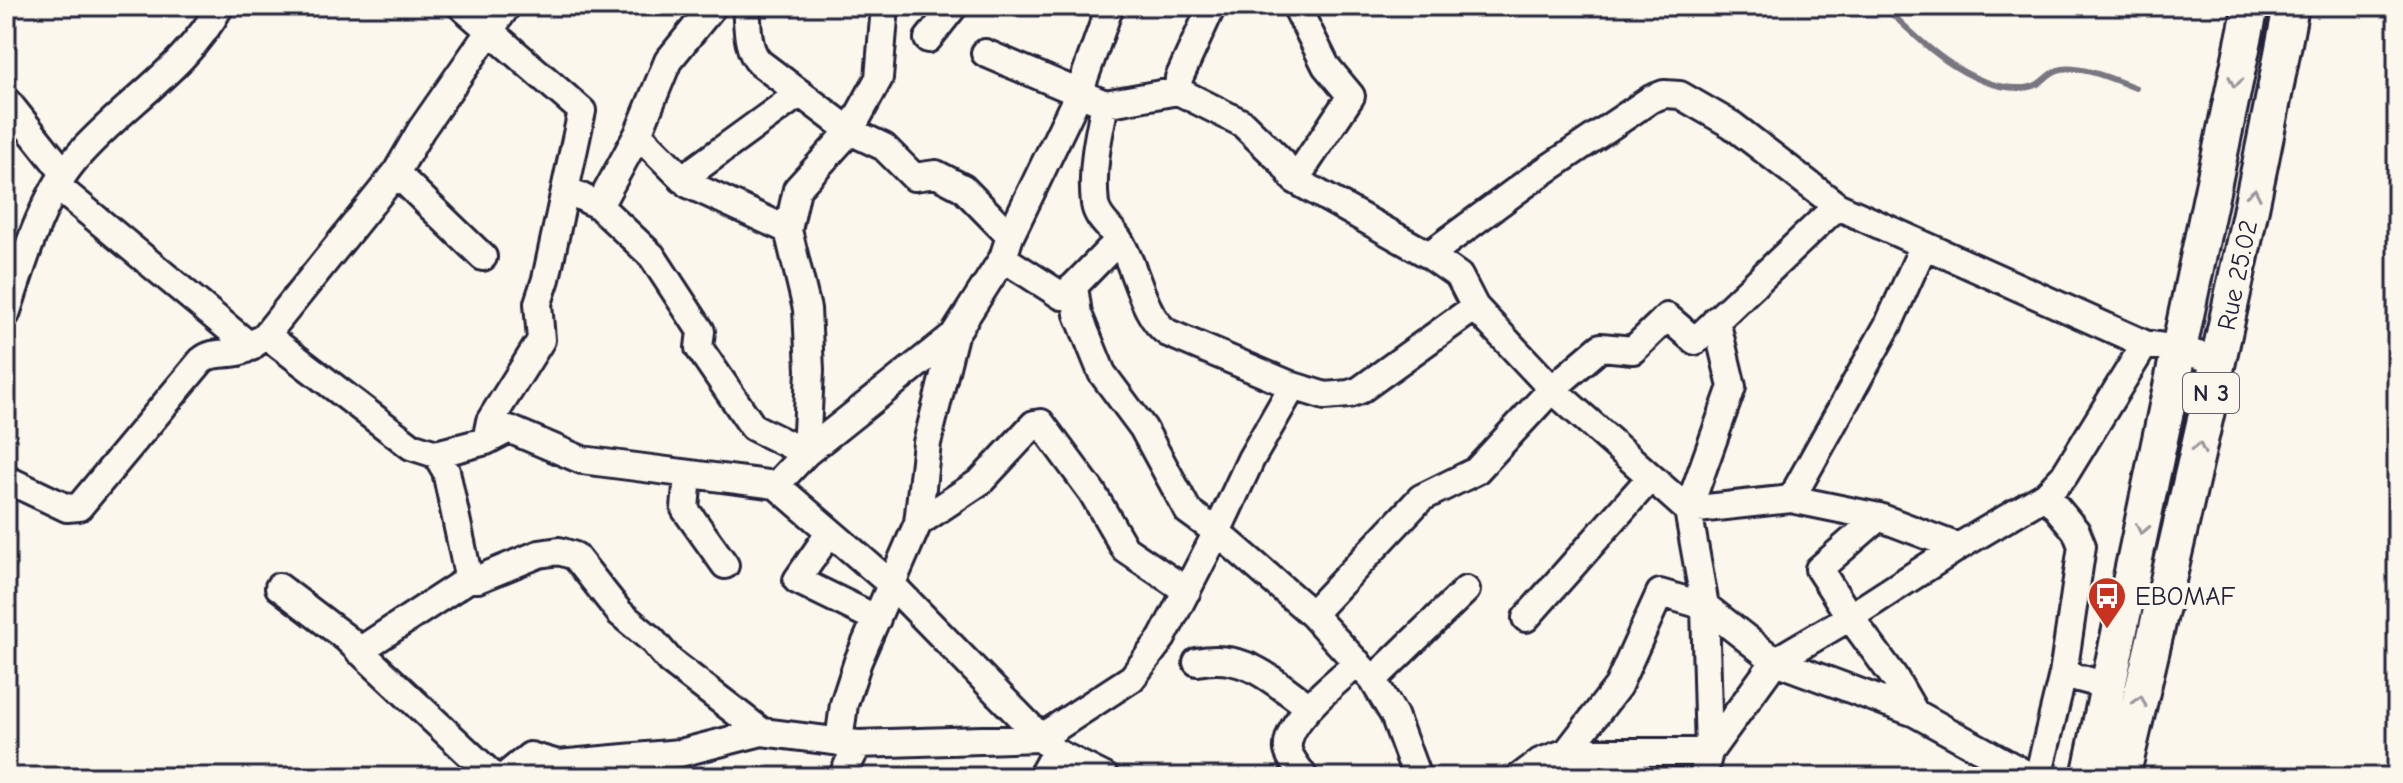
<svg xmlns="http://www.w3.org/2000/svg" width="2403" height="783" viewBox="0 0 2403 783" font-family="'Comic Neue',sans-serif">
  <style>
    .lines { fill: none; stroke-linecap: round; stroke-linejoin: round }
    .stream { stroke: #787681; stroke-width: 6 }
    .minor-casing { stroke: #22223b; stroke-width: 32 }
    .major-casing { stroke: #22223b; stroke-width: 40 }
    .minor { stroke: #fbf7ec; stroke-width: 26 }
    .major { stroke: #fbf7ec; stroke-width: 34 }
    .oneway { stroke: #99979c }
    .labels { text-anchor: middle; stroke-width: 8; stroke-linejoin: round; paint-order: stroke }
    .shield { fill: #fbf7ec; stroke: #636270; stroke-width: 2 }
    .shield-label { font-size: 24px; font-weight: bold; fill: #22223b }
    .street-label { font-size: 26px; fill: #22223b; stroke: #fbf7ec }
    .poi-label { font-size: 26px; fill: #22223b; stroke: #fbf7ec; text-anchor: start }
  </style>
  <rect width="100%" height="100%" fill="#fbf7ec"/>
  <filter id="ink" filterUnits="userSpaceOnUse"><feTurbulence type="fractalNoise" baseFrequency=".0125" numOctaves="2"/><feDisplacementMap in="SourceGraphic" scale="16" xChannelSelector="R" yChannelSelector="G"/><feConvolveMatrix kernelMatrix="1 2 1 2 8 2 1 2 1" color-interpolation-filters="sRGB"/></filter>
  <g filter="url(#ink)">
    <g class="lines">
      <!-- stream -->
      <path class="stream" d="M 1884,6 C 1918,40 1968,89 2020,88 C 2043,88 2042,76 2058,70 C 2077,63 2117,81 2136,88"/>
      <defs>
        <path id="minor" d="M 461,6 L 582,111 L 546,279 L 538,303 L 541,340 L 490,421 L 486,441
          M 746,6 C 748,24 746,50 760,63 L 850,131 L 884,147 L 914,177 L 936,174 L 963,188 L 1010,236
          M 928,39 L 954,6
          M 985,53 L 1105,104 L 1178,91 L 1242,123 L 1282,162 L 1295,180 L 1429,255 L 1459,276 L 1475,307 L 1552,389 L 1688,510 L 1791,499 L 1879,517 L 1958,547
          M 1178,91 L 1179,78 L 1212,6
          M 6,100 L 64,173
          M 1105,104 C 1098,137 1091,170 1095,204 C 1097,219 1111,227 1119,240 C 1136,266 1142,316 1168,333 L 1293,386 L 1325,396 L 1349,394 L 1360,390 L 1475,307
          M 638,134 L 688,184 L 788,230
          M 396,173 L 483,257
          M 682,179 L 800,93
          M 1295,180 L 1351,96 L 1326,66 L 1296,6
          M 58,187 L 251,347
          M 566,189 L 599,206 L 652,256 L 701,331 L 699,348 L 753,427 L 806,453 L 810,370 L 807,309 L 788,230 L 797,189 L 850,131 L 879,78 L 885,6
          M 599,206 L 638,134 L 668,61 L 713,6
          M 1429,255 L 1528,182 L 1651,99 L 1664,94 L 1680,95 L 1732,125 L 1837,206 L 2145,344 L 2178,349 L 2218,361
          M 1003,258 L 1062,296 L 1074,286 L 1078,314 L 1102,373 L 1143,428 L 1188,511 L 1217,532 L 1312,614 L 1373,680 L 1394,715 L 1417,777
          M 1074,286 L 1119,240
          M 6,314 C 23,263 41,198 77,157 C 122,105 187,68 220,6
          M 266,335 L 411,446 L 436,454 L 486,441 L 509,429 L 582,460 L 776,485 L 892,585 L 1055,752 L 1105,777
          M 688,475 L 685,509 L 725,565
          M 6,479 L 67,508 L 79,507 L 201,361 C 213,351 223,355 238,352 C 249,349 257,342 266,335 L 396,173 L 421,130 L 507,6
          M 776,485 L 806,453 L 954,335
          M 1791,499 L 1889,323 L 1924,245
          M 1879,517 L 1819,569 L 1850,617 L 1894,677 L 1915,713
          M 918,523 L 981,481 L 1034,424 L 1041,423 L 1092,492 L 1125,549 L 1187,591
          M 830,532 L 797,580 L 877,619
          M 466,579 L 478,579 L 539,554 L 559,551 L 575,556 L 620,613 L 652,640 L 670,661 L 762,732
          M 279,587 L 346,638 L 494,777
          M 1312,614 L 1421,498 L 1476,471 L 1552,389 L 1601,347 L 1633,350 L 1667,317 L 1695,341 L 1837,206
          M 1526,618 L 1650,478
          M 359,651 L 464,582 L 468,575 L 446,471 L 436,454
          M 1197,662 C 1245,652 1271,680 1308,706
          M 2063,674 L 2109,686
          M 1373,680 L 1466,590
          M 839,742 L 844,704 L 858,661 L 918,523 L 927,443 L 954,335 L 1003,258 L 1010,236 L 1079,93 L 1110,6
          M 1567,752 L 1618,686 L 1660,593 L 1705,606 L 1775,661 L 1915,713 L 2031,777
          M 1709,752 L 1775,661 L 1850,617 L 1958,547 L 2046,495 L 2064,476 L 2145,344
          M 504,777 L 530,756 L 558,764 L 680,753 L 762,732 L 858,744 L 1040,738 L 1132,678 L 1162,638 L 1217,532 L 1251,459 L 1293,386
          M 842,777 L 858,744
          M 1041,777 L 1055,752
          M 1304,777 C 1299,769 1290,759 1288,750 C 1284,722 1339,679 1358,663
          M 1520,777 L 1540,762 L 1567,752 L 1709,752
          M 1703,777 L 1709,752 L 1705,606 L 1688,510 L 1732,387 L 1716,320
          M 2038,777 L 2063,674 L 2082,546 L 2076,531 L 2046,495"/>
        <path id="major" d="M 2089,777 L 2251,6
          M 2122,777 C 2182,521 2243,265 2291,6"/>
      </defs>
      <!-- minor casing -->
      <use href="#minor" class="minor-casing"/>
      <!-- major casing -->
      <use href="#major" class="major-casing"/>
      <!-- minor -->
      <use href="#minor" class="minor"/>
      <!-- major -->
      <use href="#major" class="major"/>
    </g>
    <!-- one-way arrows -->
    <defs><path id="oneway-chevron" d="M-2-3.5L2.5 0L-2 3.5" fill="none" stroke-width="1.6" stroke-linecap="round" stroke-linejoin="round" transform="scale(2)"/></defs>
    <g class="oneway">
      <use href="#oneway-chevron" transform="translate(2235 82) rotate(102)"/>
      <use href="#oneway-chevron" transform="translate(2254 194) rotate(-78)"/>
      <use href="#oneway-chevron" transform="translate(2199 448) rotate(-77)"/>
      <use href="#oneway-chevron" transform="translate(2142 529) rotate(102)"/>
      <use href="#oneway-chevron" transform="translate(2140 701) rotate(-77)"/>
    </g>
  </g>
  <!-- icons -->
  <defs>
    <symbol id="bus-pin" viewBox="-11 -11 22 30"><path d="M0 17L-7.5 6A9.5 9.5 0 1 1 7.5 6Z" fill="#c8321e" stroke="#fbf7ec"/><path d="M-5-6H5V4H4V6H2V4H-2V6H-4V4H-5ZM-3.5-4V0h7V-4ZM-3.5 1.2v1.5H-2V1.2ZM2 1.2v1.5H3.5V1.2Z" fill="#fff"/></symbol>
  </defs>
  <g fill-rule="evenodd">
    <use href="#bus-pin" x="2085" y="574" width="44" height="60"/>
  </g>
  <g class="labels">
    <!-- shield labels -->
    <rect class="shield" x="2183" y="373" width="56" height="40" rx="6"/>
    <g class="shield-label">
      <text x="2211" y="401">N 3</text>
    </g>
    <!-- street labels -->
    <g class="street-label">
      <text transform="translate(2237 275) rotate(-78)" y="9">Rue 25.02</text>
    </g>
    <!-- poi labels -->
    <g class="poi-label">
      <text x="2135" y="605">EBOMAF</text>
    </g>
  </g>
  <!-- margin -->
  <rect width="2403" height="783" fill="none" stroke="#fbf7ec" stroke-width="32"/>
  <rect x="16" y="16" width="2371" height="751" fill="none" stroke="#22223b" stroke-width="3" filter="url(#ink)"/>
</svg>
